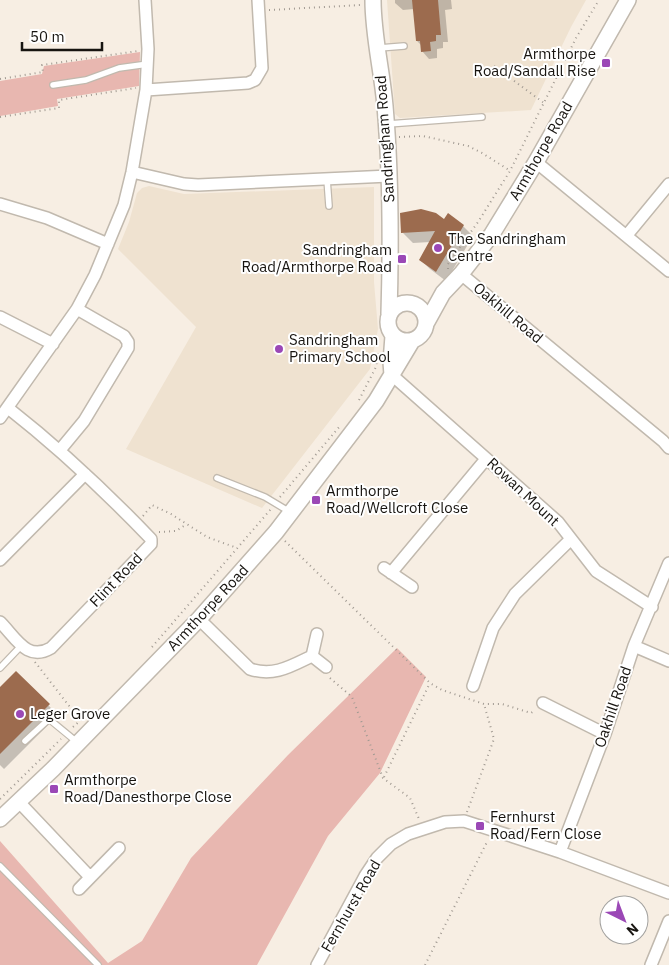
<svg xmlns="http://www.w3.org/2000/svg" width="669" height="965" viewBox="0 0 669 965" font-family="'IBM Plex Sans',sans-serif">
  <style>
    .built { fill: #efe2d0 }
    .green { fill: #e8b7b0 }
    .shadow { fill: #0003 }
    .building { fill: #9c6b4e }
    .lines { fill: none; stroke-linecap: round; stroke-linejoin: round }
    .lane-casing { stroke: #c1b9ae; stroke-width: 8 }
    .street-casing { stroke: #c1b9ae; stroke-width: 14 }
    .secondary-casing { stroke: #c1b9ae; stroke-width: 18 }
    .path { stroke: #a19a92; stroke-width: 2; stroke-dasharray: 1 4; stroke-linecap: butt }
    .lane { stroke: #fff; stroke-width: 5.5 }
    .street { stroke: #fff; stroke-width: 11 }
    .secondary { stroke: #fff; stroke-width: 15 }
    .poi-dot { fill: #9b48b6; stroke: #fff; stroke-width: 2 }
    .labels { text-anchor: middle; stroke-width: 4; stroke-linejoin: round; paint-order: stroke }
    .poi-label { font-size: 15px; fill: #171410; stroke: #fff; text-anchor: start }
    .street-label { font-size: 15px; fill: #171410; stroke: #fff }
  </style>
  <rect width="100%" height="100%" fill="#f7eee3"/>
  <!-- built -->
  <path class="built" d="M 387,0 L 586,0 L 571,27 L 531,110 L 400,118 L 395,114 Z
    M 149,186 L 184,194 L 374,187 L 374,282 L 378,329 L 370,369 L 262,508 L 126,449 L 196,327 L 118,249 L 129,222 L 137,193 L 142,188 Z"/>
  <!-- green -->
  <path class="green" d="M 140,52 L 139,86 L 57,99 L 58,106 L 0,116 L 0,81 L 42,74 L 44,66 Z
    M 397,648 L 426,677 L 380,773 L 328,836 L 257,965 L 0,965 L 0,841 L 108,963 L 142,941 L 191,858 L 288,755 Z"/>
  <!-- shadow -->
  <path class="shadow" d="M 395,0 L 451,0 L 452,9 L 445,10 L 448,42 L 443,42 L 443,48 L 437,49 L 437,58 L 429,59 L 422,51 L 421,45 L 417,41 L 414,9 L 403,10 L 395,3 Z
    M 445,220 L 463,226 L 473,236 L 446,281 L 430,269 L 420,259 L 430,242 L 413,243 L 403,233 Z
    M 16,673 L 58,715 L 4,769 L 0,765 L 0,689 Z"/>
  <!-- building -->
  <path class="building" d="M 412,0 L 438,0 L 441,35 L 436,35 L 436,41 L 430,42 L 431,51 L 421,52 L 420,41 L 416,41 Z
    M 421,209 L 436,213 L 444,219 L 448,213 L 464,225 L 436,272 L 419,260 L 435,231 L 401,233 L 400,213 Z
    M 16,671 L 50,704 L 0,754 L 0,687 Z"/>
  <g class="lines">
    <defs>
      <path id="lane" d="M 379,48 L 404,46
        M 53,85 L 86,80 L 119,68 L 148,64
        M 388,124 L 482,117
        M 327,179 L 329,206
        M 217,478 L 265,497 L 290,512
        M 0,668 L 22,645
        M 25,741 L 49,719 L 77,742
        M 0,866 L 98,965"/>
      <path id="street" d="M 146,90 L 248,83 L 255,80 L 262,68 L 258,0
        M 536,162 L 669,271
        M 132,172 L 184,184 L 198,185 L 389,176
        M 0,204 L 47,218 L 108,244
        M 627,235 L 669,184
        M 461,274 L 663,441 L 669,448
        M 0,317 L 53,344
        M 393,376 L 558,522 L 596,571 L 652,607
        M 0,418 L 77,309 L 95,275 L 124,205 L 132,172 L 146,90 L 148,49 L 145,0
        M 60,450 L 84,421 L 128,348 L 128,342 L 124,336 L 77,309
        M 0,560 L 85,474
        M 384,568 L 412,587
        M 391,573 L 486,459
        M 199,619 L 250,669 C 274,677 291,666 312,656
        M 0,622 C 16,638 27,662 51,648 L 151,544 L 151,539 C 106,492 59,448 8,408
        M 317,634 L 312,656 L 326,667
        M 634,646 L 669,661
        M 473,686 L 493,628 L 515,594 L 570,540
        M 543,703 L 605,734
        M 19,802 L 90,877
        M 560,852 L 605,734 L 634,646 L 669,563
        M 79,889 L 119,848
        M 317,965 L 365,876 L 377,858 L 391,844 L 408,834 L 445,822 L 464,821 L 514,837 L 560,852 L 669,893
        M 651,965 L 669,921"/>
      <path id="secondary" d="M 373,0 C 373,36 382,70 385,106 C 391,175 391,245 389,314
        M388 322a19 19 0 1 1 38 0a19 19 0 1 1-38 0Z
        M 427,322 L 443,293 L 461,274 L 492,234 L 536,162 L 628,0
        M 392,375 L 391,362 L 393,336
        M 0,819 L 53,769 L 199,619 L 276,532 L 376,401 L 412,341"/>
    </defs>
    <!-- lane casing -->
    <use href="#lane" class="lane-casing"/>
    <!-- street casing -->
    <use href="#street" class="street-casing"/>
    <!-- secondary casing -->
    <use href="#secondary" class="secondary-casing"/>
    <!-- path -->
    <path class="path" d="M 269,10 L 361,5
      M 494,66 L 544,103
      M 0,79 L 43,72 L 42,65 L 138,51
      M 0,117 L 59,108 L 59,100 L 136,88
      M 399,137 L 423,136 L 468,146 L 482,153 L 509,170
      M 448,269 L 448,264 L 478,222 L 510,171 L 576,38 L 599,0
      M 359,400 L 376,367 L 378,352
      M 280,497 L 340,426
      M 143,516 L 152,505 L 171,514 L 207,537 L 237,548
      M 159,532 L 176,531 L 187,524
      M 285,541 L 430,683 L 442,690 L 484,704 L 502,704 L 531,713 L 535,710
      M 152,647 L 271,509
      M 35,662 L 80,720
      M 330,678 L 352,697 L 383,778 L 410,798 L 419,819
      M 73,727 L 84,717
      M 384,777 L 430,683
      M 0,799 L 61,739
      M 467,812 L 494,739 L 484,704
      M 425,965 L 488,840"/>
    <!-- lane -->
    <use href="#lane" class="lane"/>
    <!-- street -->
    <use href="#street" class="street"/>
    <!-- secondary -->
    <use href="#secondary" class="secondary"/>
  </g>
  <!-- markers -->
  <g class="poi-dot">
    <rect x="601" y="58" width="10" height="10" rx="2.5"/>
    <circle cx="438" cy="248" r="5"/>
    <rect x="397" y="254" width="10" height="10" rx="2.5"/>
    <circle cx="279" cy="349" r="5"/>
    <rect x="311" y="495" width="10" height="10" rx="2.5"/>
    <circle cx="20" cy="714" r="5"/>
    <rect x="49" y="784" width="10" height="10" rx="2.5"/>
    <rect x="475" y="821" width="10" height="10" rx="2.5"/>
  </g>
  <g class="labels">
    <!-- poi labels -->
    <g class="poi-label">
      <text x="596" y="59" text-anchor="end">Armthorpe<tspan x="596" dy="17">Road/Sandall Rise</tspan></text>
      <text x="448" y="244">The Sandringham<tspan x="448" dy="17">Centre</tspan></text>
      <text x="392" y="255" text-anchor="end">Sandringham<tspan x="392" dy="17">Road/Armthorpe Road</tspan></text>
      <text x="289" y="345">Sandringham<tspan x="289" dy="17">Primary School</tspan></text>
      <text x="326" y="496">Armthorpe<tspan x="326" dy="17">Road/Wellcroft Close</tspan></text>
      <text x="30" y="719">Leger Grove</text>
      <text x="64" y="785">Armthorpe<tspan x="64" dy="17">Road/Danesthorpe Close</tspan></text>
      <text x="490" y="822">Fernhurst<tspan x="490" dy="17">Road/Fern Close</tspan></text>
    </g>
    <!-- street labels -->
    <g class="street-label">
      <text transform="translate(385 139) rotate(-94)" y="5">Sandringham Road</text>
      <text transform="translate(541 151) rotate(-60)" y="5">Armthorpe Road</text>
      <text transform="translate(508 313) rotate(40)" y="5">Oakhill Road</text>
      <text transform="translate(523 492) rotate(43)" y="5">Rowan Mount</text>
      <text transform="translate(116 580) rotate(-46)" y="5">Flint Road</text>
      <text transform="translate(208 608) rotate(-47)" y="5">Armthorpe Road</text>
      <text transform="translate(613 707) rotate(-71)" y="5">Oakhill Road</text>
      <text transform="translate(351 906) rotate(-60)" y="5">Fernhurst Road</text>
    </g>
  </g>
  <!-- north arrow -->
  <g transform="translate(624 920) rotate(138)"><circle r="24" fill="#ffffff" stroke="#a2a19f"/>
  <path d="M0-4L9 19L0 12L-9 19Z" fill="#9b48b6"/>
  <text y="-8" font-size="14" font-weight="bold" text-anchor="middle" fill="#171410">N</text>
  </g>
  <!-- scale -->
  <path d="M22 42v8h80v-8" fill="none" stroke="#171410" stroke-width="2.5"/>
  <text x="30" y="42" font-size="15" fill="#171410" stroke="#ffffff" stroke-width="4" paint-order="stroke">50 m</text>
</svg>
